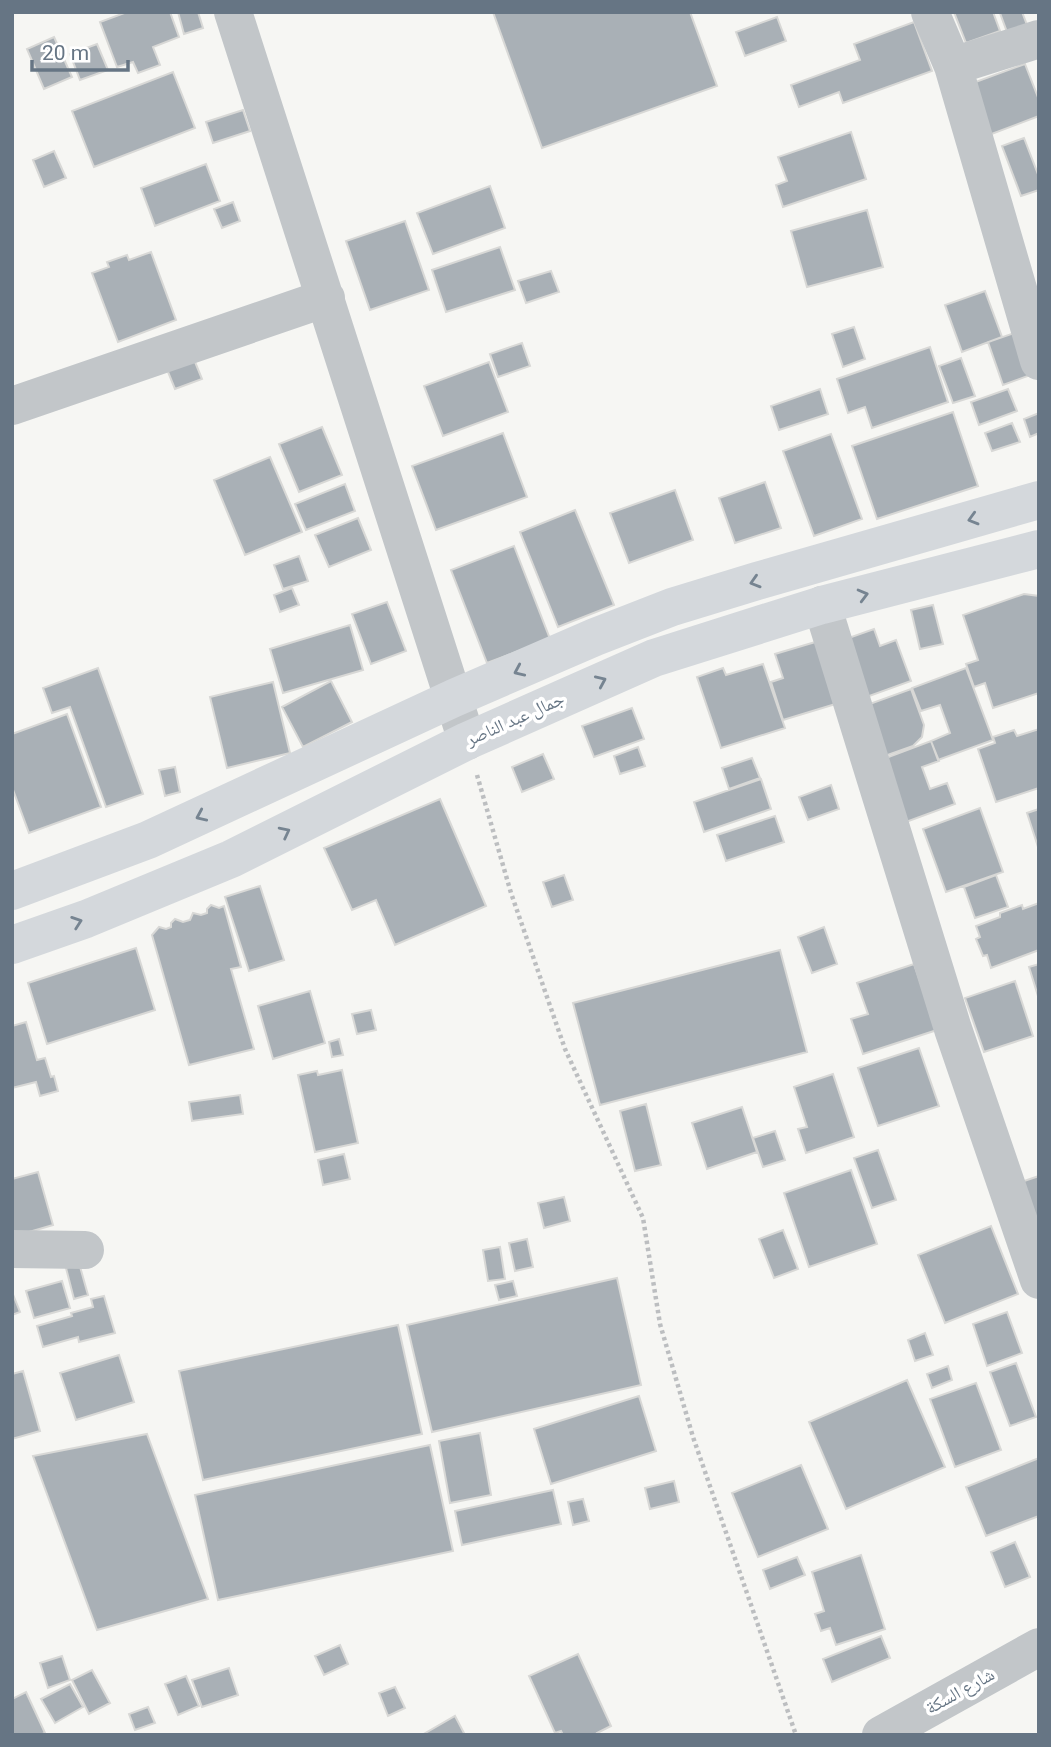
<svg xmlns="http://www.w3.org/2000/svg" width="1051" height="1747" viewBox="0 0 1051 1747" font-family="Roboto,'Noto Naskh Arabic',sans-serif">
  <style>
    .building { fill: #a9b0b6; stroke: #d8d8d6; stroke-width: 2 }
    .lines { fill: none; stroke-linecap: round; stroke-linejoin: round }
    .path { stroke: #bcbec0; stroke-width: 4.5; stroke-dasharray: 3.5 3.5; stroke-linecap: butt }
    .minor { stroke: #c2c6c9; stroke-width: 38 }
    .major { stroke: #d4d8dc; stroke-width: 38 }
    .oneway { stroke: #768491 }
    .labels { text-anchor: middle; stroke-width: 7; stroke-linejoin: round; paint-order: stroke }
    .street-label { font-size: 18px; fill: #667584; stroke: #fff }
  </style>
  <rect width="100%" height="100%" fill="#f6f6f3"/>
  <!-- building -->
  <path class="building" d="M 127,12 L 170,12 L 179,37 L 153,47 L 160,65 L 138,73 L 133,62 L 117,67 L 100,22 Z
    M 178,12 L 198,12 L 203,28 L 184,34 Z
    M 493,12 L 690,12 L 717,86 L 542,148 Z
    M 954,12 L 993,12 L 1000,31 L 966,43 Z
    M 1003,12 L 1022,12 L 1027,25 L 1007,32 L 1000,13 Z
    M 777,17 L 786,41 L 745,56 L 736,32 Z
    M 914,22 L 932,71 L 843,103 L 839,92 L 799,107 L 791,85 L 860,60 L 854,44 Z
    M 54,37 L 72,77 L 44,89 L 27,49 Z
    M 97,44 L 108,70 L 80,80 L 70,54 Z
    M 1025,64 L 1039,100 L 1039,116 L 989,135 L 970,84 Z
    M 173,72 L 195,128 L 94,167 L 72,111 Z
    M 243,110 L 250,131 L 213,143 L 206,122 Z
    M 851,132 L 866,179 L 783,207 L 776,185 L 787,181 L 778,157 Z
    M 1024,138 L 1039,177 L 1039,190 L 1021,196 L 1002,146 Z
    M 54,151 L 66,178 L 44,187 L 33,160 Z
    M 206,164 L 220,201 L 155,226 L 141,188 Z
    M 490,186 L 505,228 L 433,254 L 417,213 Z
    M 233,202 L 240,221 L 222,228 L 214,209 Z
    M 867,210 L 883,267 L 807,287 L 791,231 Z
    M 405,221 L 429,290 L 370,310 L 346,241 Z
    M 500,247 L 515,290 L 446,312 L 432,270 Z
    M 151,252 L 176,320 L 118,342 L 92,273 L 109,267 L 107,262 L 127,255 L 129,260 Z
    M 551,271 L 559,292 L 526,303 L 518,281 Z
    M 985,291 L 1002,337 L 962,352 L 945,305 Z
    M 854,327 L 865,359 L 843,367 L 832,334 Z
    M 1020,331 L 1036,373 L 1003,385 L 988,342 Z
    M 522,343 L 530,366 L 498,377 L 490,354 Z
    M 930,347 L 948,402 L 872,428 L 865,407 L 848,413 L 837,379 Z
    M 193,357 L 202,379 L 175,389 L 166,367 Z
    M 961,358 L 975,396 L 953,403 L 939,366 Z
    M 489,362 L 508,412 L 443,436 L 424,386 Z
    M 820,389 L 828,414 L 779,430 L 771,406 Z
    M 1008,389 L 1017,411 L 979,425 L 971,402 Z
    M 953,412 L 978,486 L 877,519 L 852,446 Z
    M 1039,413 L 1039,433 L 1030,437 L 1024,419 Z
    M 1012,423 L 1020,442 L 992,451 L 985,433 Z
    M 322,427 L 342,475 L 299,492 L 279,444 Z
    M 503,433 L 527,497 L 436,530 L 412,466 Z
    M 831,434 L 862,519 L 814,536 L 783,451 Z
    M 270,457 L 302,532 L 245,555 L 214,480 Z
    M 765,482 L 781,528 L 735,543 L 719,498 Z
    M 345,484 L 355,511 L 306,530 L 295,504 Z
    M 675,490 L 693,540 L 629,563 L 610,513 Z
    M 575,510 L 614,605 L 558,627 L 520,532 Z
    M 358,518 L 371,550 L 329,567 L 315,535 Z
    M 514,546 L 550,639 L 487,663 L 451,570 Z
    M 299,556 L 308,581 L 283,589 L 274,565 Z
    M 292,588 L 299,605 L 280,612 L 274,595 Z
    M 1024,594 L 1039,596 L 1039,693 L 993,708 L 985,683 L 974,687 L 966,664 L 978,660 L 963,615 Z
    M 387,602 L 406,651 L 371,664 L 352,614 Z
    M 933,605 L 943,644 L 920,649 L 911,610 Z
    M 350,625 L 363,670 L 283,693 L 270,649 Z
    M 874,629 L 880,646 L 896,640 L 911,681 L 861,699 L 840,641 Z
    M 822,640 L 842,702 L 783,720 L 771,682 L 783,678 L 775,654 Z
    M 763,664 L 785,728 L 721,748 L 697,677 L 723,668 L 726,675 Z
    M 98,668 L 143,794 L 106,807 L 70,707 L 52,713 L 43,688 Z
    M 966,668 L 993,740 L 938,760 L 931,741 L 950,733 L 940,705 L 921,711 L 912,688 Z
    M 331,681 L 352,722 L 303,747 L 282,707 Z
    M 273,682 L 290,753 L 227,768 L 210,697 Z
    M 911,689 L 924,725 L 922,737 L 913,746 L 882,757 L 864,706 Z
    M 632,708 L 644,739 L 594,757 L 582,726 Z
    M 67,714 L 101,807 L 29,833 L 12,787 L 12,734 Z
    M 1039,729 L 1039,788 L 996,802 L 978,749 L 995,743 L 993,737 L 1014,730 L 1017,736 Z
    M 931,741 L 939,761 L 922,767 L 930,789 L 947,783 L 955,804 L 906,822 L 883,759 Z
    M 638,747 L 645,766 L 620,774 L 614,756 Z
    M 543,754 L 554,779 L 522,792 L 512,767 Z
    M 752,758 L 760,778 L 729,789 L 722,768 Z
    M 175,767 L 180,792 L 165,796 L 159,770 Z
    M 761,779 L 771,809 L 704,832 L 694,802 Z
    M 831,785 L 839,809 L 808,820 L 799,797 Z
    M 440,799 L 486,906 L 395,945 L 376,900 L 352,910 L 324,848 Z
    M 980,808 L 1003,872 L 946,892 L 923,829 Z
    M 1039,809 L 1039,850 L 1027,813 Z
    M 775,816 L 784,842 L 726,861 L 717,835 Z
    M 564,875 L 573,900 L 552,907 L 543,882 Z
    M 996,875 L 1008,907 L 975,918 L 964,887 Z
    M 260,886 L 284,960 L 249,971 L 225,897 Z
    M 1039,903 L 1039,950 L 991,968 L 987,955 L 983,956 L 976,939 L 980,937 L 976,926 L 1000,917 L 1000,913 L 1022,905 L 1023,909 Z
    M 211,905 L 219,908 L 224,906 L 241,967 L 231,969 L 254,1049 L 189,1065 L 152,935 L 159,927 L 166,929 L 171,927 L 171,923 L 175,919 L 183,922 L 190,920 L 193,913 L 201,915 L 207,913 L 207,909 Z
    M 824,927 L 837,964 L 812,973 L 798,937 Z
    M 136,948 L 155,1010 L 47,1044 L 28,983 Z
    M 780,950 L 807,1052 L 600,1105 L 573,1003 Z
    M 914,964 L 937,1030 L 863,1054 L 851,1019 L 868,1014 L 857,983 Z
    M 1039,964 L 1039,996 L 1038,996 L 1029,967 Z
    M 1015,981 L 1033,1036 L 984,1052 L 965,998 Z
    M 310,991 L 325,1043 L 273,1059 L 258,1006 Z
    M 371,1010 L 376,1030 L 357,1034 L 352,1014 Z
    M 26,1022 L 37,1060 L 45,1058 L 51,1077 L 54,1076 L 58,1091 L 40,1096 L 36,1082 L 12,1088 L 12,1026 Z
    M 339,1039 L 343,1055 L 332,1057 L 329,1042 Z
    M 919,1048 L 939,1106 L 878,1126 L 858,1068 Z
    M 342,1070 L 358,1143 L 315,1152 L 298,1075 L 317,1071 L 318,1075 Z
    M 833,1074 L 854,1137 L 806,1153 L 798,1129 L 807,1127 L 794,1087 Z
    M 240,1095 L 243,1114 L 192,1121 L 189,1102 Z
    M 646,1104 L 661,1165 L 635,1171 L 620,1111 Z
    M 742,1107 L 757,1152 L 707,1169 L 692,1123 Z
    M 775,1131 L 785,1160 L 763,1167 L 753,1138 Z
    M 878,1150 L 896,1200 L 872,1208 L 854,1158 Z
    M 344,1154 L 350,1179 L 323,1185 L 318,1160 Z
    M 851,1170 L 877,1244 L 809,1267 L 784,1193 Z
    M 38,1172 L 53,1225 L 12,1237 L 12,1179 Z
    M 1039,1176 L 1039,1232 L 1018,1183 Z
    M 564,1197 L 570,1221 L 544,1228 L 538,1203 Z
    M 991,1226 L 1018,1294 L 945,1323 L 918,1255 Z
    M 783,1230 L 798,1269 L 774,1278 L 759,1239 Z
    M 527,1239 L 533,1267 L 515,1271 L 509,1243 Z
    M 500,1247 L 505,1279 L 488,1281 L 483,1250 Z
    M 79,1263 L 88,1295 L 74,1299 L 66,1268 Z
    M 617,1278 L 641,1385 L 432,1432 L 407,1325 Z
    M 62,1281 L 70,1308 L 34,1318 L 26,1291 Z
    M 513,1281 L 517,1296 L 499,1300 L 495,1285 Z
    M 12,1292 L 20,1312 L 12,1315 Z
    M 104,1296 L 115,1333 L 79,1342 L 78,1337 L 43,1347 L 37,1326 L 72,1316 L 71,1313 L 93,1307 L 91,1299 Z
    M 1007,1312 L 1022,1353 L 987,1366 L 973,1324 Z
    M 398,1325 L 422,1434 L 203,1480 L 179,1371 Z
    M 925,1333 L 933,1355 L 915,1361 L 908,1340 Z
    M 119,1355 L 134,1402 L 76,1420 L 60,1373 Z
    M 1016,1363 L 1036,1417 L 1010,1426 L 990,1372 Z
    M 948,1366 L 952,1380 L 932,1388 L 927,1374 Z
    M 23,1371 L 40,1431 L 12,1439 L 12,1374 Z
    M 907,1380 L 945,1467 L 846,1509 L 809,1422 Z
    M 976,1383 L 1001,1450 L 955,1467 L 930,1399 Z
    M 639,1396 L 656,1451 L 551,1484 L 534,1429 Z
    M 480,1433 L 491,1495 L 450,1503 L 439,1441 Z
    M 147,1434 L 208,1599 L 97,1630 L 33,1456 Z
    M 430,1445 L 453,1551 L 218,1600 L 195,1495 Z
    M 1039,1458 L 1039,1516 L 986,1536 L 966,1487 Z
    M 801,1465 L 828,1529 L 758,1557 L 732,1493 Z
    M 674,1481 L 679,1502 L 650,1509 L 645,1488 Z
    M 553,1490 L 561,1524 L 462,1545 L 455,1511 Z
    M 583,1499 L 589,1521 L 573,1525 L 568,1502 Z
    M 1015,1542 L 1030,1577 L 1005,1587 L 991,1552 Z
    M 861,1555 L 885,1629 L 836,1645 L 830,1628 L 821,1631 L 815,1614 L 824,1611 L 812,1572 Z
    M 797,1557 L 805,1575 L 770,1589 L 763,1570 Z
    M 881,1636 L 890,1658 L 832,1682 L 823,1659 Z
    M 340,1645 L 348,1664 L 324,1675 L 315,1656 Z
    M 578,1654 L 611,1726 L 597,1733 L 598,1735 L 563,1735 L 561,1731 L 555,1733 L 529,1676 Z
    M 62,1656 L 70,1680 L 48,1688 L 40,1663 Z
    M 229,1668 L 238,1695 L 202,1707 L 192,1680 Z
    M 92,1670 L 110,1703 L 89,1714 L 72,1680 Z
    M 186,1676 L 199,1706 L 178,1715 L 165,1684 Z
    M 70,1684 L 83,1707 L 55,1723 L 41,1699 Z
    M 395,1687 L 405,1708 L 388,1716 L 379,1693 Z
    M 26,1692 L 45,1733 L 40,1735 L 12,1735 L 12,1699 Z
    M 148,1707 L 155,1723 L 135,1730 L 129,1714 Z
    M 455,1716 L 465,1735 L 422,1735 Z"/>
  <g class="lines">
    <!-- path -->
    <path class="path" d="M 477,775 L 511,893 L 565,1049 L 643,1218 L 660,1324 L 693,1437 L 796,1735"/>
    <!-- minor -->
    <path class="minor" d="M 233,12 L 467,741
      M 930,12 L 953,66 L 1039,361
      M 953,66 L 1039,39
      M 12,406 L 326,298
      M 822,605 L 953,1029 L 1039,1280
      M 12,1249 L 85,1250
      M 881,1735 L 1039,1647"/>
    <!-- major -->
    <path class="major" d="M 12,891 L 148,840 L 454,698 L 595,637 L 672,607 L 757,581 L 1039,500
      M 12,945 L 86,919 L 231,859 L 467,741 L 654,658 L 822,605 L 1039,549"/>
  </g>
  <!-- one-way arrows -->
  <defs><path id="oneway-chevron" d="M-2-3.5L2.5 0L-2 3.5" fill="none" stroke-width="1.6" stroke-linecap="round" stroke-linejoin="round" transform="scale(1.75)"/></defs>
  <g class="oneway">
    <use href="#oneway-chevron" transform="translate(973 519) rotate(164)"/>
    <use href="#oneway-chevron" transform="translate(755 582) rotate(163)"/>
    <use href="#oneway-chevron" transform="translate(863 595) rotate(-15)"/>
    <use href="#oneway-chevron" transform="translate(519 671) rotate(156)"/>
    <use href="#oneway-chevron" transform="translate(601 681) rotate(-24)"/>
    <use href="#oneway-chevron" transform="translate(201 816) rotate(156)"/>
    <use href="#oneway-chevron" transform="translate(285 832) rotate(-27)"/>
    <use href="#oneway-chevron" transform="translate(77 922) rotate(-19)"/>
  </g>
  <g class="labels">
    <!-- street labels -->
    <g class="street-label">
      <text transform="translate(515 719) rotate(-24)" y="6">جمال عبد الناصر</text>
      <text transform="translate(960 1691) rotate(-29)" y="6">شارع السكة</text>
    </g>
  </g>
  <!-- border -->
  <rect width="1051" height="1747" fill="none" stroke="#667584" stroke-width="28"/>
  <!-- scale -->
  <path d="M32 60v10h96v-10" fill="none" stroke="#667584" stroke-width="3.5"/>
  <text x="42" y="60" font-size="21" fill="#667584" stroke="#ffffff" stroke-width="5" paint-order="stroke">20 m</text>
</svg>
